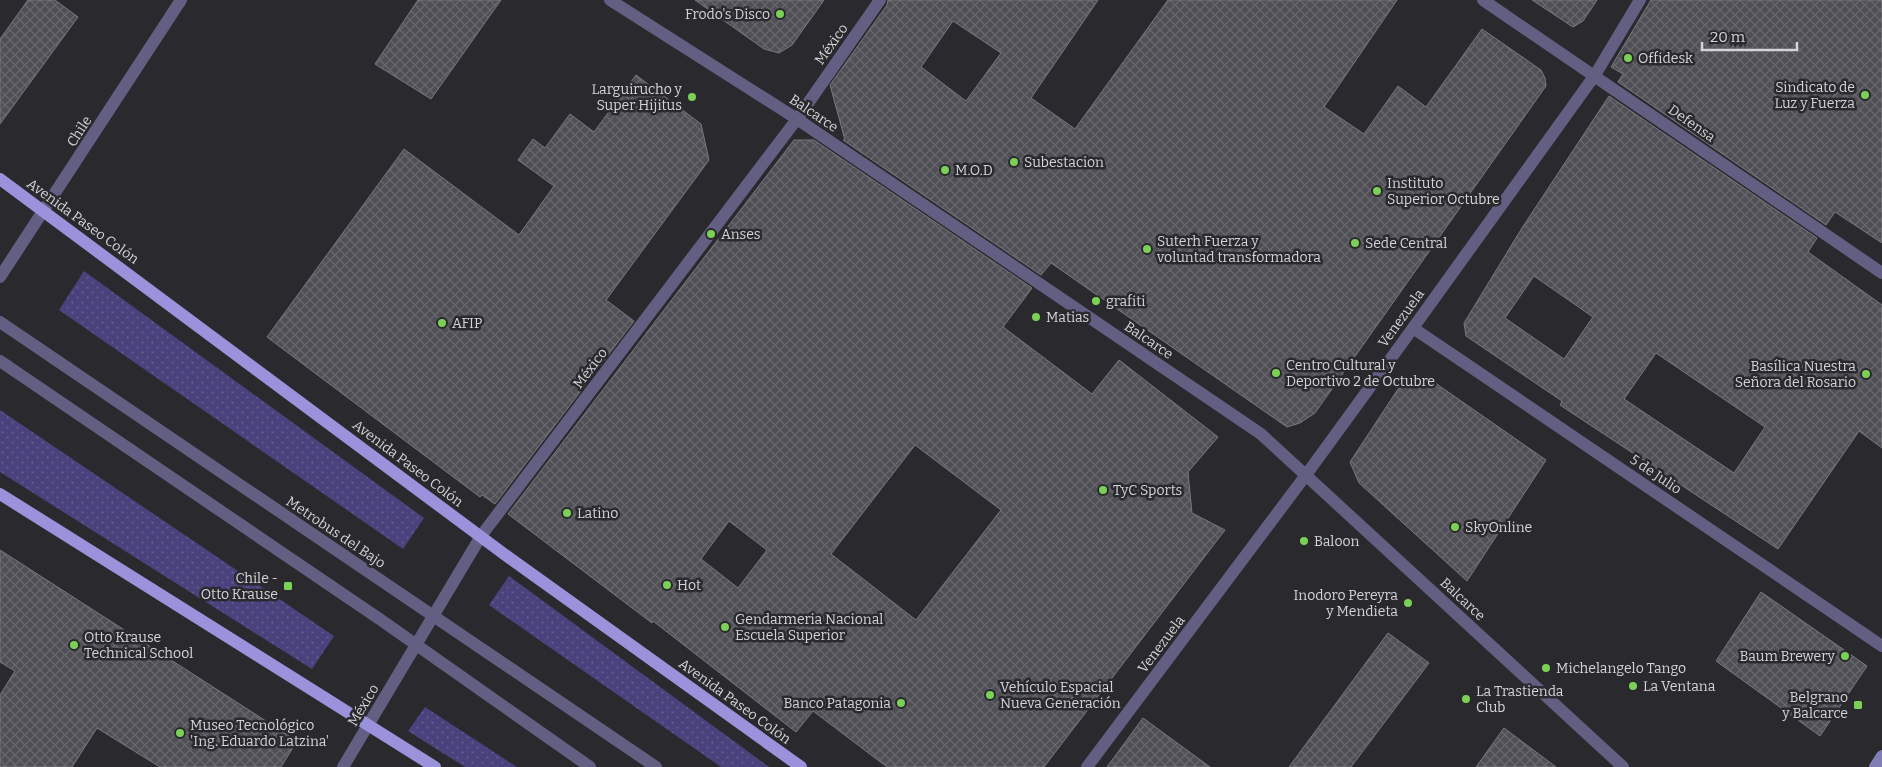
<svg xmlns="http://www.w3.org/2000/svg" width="1882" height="767" viewBox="0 0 1882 767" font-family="Bitter,serif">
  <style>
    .park { fill: url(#park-dots) }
    .building { fill: url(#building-cross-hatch); stroke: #78787f; fill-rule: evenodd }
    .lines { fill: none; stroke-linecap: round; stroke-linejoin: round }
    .service { stroke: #625f83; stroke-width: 12 }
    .pedestrian { stroke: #625f83; stroke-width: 12 }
    .minor { stroke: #625f83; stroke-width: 12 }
    .secondary { stroke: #817db5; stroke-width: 12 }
    .primary { stroke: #9a93dc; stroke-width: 12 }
    .poi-dot { fill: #7bd156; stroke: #29292e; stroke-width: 2 }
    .labels { text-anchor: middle; stroke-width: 5; stroke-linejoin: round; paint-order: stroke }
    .poi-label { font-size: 14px; fill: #d4d4d8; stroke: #29292e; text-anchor: start }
    .street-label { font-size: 14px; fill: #d4d4d8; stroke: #29292e }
  </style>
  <defs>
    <pattern id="park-dots" width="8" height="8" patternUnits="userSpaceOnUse" patternTransform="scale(1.25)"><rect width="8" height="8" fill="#49427d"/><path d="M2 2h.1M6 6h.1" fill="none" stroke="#625c8f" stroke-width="1.8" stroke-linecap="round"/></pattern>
    <pattern id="building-cross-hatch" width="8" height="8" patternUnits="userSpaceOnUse" patternTransform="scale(1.25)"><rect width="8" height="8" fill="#4f4f55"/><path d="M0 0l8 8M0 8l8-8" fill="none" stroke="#67676d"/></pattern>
  </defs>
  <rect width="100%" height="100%" fill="#29292e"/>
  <!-- park -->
  <path class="park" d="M 84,271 L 424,518 L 403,549 L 59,310 Z
    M 0,410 L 334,636 L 312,669 L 0,472 Z
    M 509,576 L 769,767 L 721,767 L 489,605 Z
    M 425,707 L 517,767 L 465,767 L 408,731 Z"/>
  <!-- building -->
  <path class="building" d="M 28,0 L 55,0 L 78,17 L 0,124 L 0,39 Z
    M 418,0 L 501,0 L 431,99 L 375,64 Z
    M 695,0 L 824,0 L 792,45 L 779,53 L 764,49 Z
    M 888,0 L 1098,0 L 1031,98 L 1075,129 L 1168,0 L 1397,0 L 1324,107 L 1364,134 L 1398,86 L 1426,107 L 1482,29 L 1541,70 L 1545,78 L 1546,86 L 1315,413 L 1300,423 L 1287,427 L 1051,263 L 1041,275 L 843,140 L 845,140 L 830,85 L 887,5 ZM 953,21 L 1001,53 L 966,101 L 921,67 Z
    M 1532,0 L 1597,0 L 1583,21 L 1573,27 Z
    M 1651,0 L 1882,0 L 1882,243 L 1835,212 L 1826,225 L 1618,82 L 1623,74 L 1611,67 Z
    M 636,75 L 701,124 L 709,160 L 606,300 L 634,321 L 495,504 L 482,495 L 480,497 L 267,337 L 404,149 L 519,235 L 554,186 L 518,160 L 533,139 L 545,148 L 570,114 L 594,132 Z
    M 1609,96 L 1817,238 L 1808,252 L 1882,305 L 1882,448 L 1859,431 L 1778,549 L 1560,405 L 1562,401 L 1466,336 L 1464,323 L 1522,228 ZM 1534,276 L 1593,317 L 1564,359 L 1505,318 ZM 1656,353 L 1765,427 L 1734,473 L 1624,399 Z
    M 794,140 L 814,140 L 1032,288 L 1003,327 L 1092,394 L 1119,360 L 1218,437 L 1188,472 L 1192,513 L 1225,530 L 1044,767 L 887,767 L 813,711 L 796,732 L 653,621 L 652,623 L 508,514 ZM 915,445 L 1001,510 L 916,620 L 831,554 ZM 729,521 L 767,550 L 738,588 L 701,559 Z
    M 1406,377 L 1428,378 L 1546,460 L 1467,581 L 1359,483 L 1350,462 Z
    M 0,550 L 297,741 L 281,767 L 160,767 L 97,728 L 72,767 L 0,767 L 0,695 L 15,671 L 0,662 Z
    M 1761,592 L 1867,666 L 1820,736 L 1716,661 Z
    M 1388,633 L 1429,663 L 1351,767 L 1289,767 Z
    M 1143,718 L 1210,767 L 1107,767 Z
    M 1504,728 L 1556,767 L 1476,767 Z"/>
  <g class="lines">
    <!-- service -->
    <path class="service" d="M 0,322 L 656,767
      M 0,361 L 381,620 L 590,767"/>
    <!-- pedestrian -->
    <path class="pedestrian" d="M 1413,328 L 1882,646"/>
    <!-- minor -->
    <path class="minor" d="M 610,0 L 797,119 L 1261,434 L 1623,767
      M 1483,0 L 1882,273
      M 0,277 L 181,0
      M 343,767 L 481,536 L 797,119 L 880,0
      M 1087,767 L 1306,475 L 1413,328 L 1595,75 L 1640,0"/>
    <!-- secondary -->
    <path class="secondary" d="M 1875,767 L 1882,756"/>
    <!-- primary -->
    <path class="primary" d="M 0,179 L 504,554 L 801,767
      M 0,494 L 435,767"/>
  </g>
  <!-- markers -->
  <g class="poi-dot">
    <circle cx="780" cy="14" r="5"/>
    <circle cx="1628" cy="58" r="5"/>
    <circle cx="1865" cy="95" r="5"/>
    <circle cx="692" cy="97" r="5"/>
    <circle cx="1014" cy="162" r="5"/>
    <circle cx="945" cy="170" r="5"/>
    <circle cx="1377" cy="191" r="5"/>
    <circle cx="711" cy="234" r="5"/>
    <circle cx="1355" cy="243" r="5"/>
    <circle cx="1147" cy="249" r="5"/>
    <circle cx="1096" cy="301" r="5"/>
    <circle cx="1036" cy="317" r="5"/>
    <circle cx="442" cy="323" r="5"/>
    <circle cx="1276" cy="373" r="5"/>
    <circle cx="1866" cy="374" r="5"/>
    <circle cx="1103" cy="490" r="5"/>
    <circle cx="567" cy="513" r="5"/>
    <circle cx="1455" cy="527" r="5"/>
    <circle cx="1304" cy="541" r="5"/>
    <circle cx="667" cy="585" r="5"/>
    <rect x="283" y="581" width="10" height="10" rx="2.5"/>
    <circle cx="1408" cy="603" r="5"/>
    <circle cx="725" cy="627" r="5"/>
    <circle cx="74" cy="645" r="5"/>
    <circle cx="1845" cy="656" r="5"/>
    <circle cx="1546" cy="668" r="5"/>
    <circle cx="1633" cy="686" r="5"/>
    <circle cx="990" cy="695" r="5"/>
    <circle cx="1466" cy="699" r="5"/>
    <circle cx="901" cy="703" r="5"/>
    <rect x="1853" y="700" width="10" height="10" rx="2.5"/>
    <circle cx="180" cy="733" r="5"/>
  </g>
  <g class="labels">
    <!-- poi labels -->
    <g class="poi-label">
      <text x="770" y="19" text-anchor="end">Frodo's Disco</text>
      <text x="1638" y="63">Offidesk</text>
      <text x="1855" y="92" text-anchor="end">Sindicato de<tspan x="1855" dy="16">Luz y Fuerza</tspan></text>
      <text x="682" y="94" text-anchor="end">Larguirucho y<tspan x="682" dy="16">Super Hijitus</tspan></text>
      <text x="1024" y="167">Subestacion</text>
      <text x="955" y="175">M.O.D</text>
      <text x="1387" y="188">Instituto<tspan x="1387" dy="16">Superior Octubre</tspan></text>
      <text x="721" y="239">Anses</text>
      <text x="1157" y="246">Suterh Fuerza y<tspan x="1157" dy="16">voluntad transformadora</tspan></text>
      <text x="1365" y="248">Sede Central</text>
      <text x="1106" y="306">grafiti</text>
      <text x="1046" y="322">Matias</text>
      <text x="452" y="328">AFIP</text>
      <text x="1286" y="370">Centro Cultural y<tspan x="1286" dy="16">Deportivo 2 de Octubre</tspan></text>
      <text x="1856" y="371" text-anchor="end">Basílica Nuestra<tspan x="1856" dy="16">Señora del Rosario</tspan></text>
      <text x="1113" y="495">TyC Sports</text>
      <text x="577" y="518">Latino</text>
      <text x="1465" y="532">SkyOnline</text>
      <text x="1314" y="546">Baloon</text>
      <text x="278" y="583" text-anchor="end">Chile -<tspan x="278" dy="16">Otto Krause</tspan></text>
      <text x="677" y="590">Hot</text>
      <text x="1398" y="600" text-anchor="end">Inodoro Pereyra<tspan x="1398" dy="16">y Mendieta</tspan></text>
      <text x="735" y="624">Gendarmeria Nacional<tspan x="735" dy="16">Escuela Superior</tspan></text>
      <text x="84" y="642">Otto Krause<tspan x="84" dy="16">Technical School</tspan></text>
      <text x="1835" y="661" text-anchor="end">Baum Brewery</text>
      <text x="1556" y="673">Michelangelo Tango</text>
      <text x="1643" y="691">La Ventana</text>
      <text x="1000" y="692">Vehículo Espacial<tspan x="1000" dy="16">Nueva Generación</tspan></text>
      <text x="1476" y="696">La Trastienda<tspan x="1476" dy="16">Club</tspan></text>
      <text x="1848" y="702" text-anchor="end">Belgrano<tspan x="1848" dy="16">y Balcarce</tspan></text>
      <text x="891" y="708" text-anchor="end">Banco Patagonia</text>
      <text x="190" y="730">Museo Tecnológico<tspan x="190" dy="16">'Ing. Eduardo Latzina'</tspan></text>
    </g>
    <!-- street labels -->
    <g class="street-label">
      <text transform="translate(831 44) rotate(-55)" y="5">México</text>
      <text transform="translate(814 113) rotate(34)" y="5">Balcarce</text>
      <text transform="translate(1692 123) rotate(35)" y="5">Defensa</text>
      <text transform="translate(79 131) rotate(-57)" y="5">Chile</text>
      <text transform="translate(83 221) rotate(36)" y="5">Avenida Paseo Colón</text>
      <text transform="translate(1401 318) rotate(-54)" y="5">Venezuela</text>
      <text transform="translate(1149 340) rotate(34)" y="5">Balcarce</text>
      <text transform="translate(590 368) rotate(-53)" y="5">México</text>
      <text transform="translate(408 463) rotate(37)" y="5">Avenida Paseo Colón</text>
      <text transform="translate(1656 474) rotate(34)" y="5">5 de Julio</text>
      <text transform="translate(336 532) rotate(34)" y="5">Metrobus del Bajo</text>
      <text transform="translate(1463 599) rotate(43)" y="5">Balcarce</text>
      <text transform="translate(1161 644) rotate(-53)" y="5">Venezuela</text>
      <text transform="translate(735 701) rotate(36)" y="5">Avenida Paseo Colón</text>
      <text transform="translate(363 705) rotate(-59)" y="5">México</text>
    </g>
  </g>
  <!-- scale -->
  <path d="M1702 42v8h95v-8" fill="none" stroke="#d4d4d8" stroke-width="2.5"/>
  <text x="1710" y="42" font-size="15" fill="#d4d4d8" stroke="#29292e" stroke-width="4" paint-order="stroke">20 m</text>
</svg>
